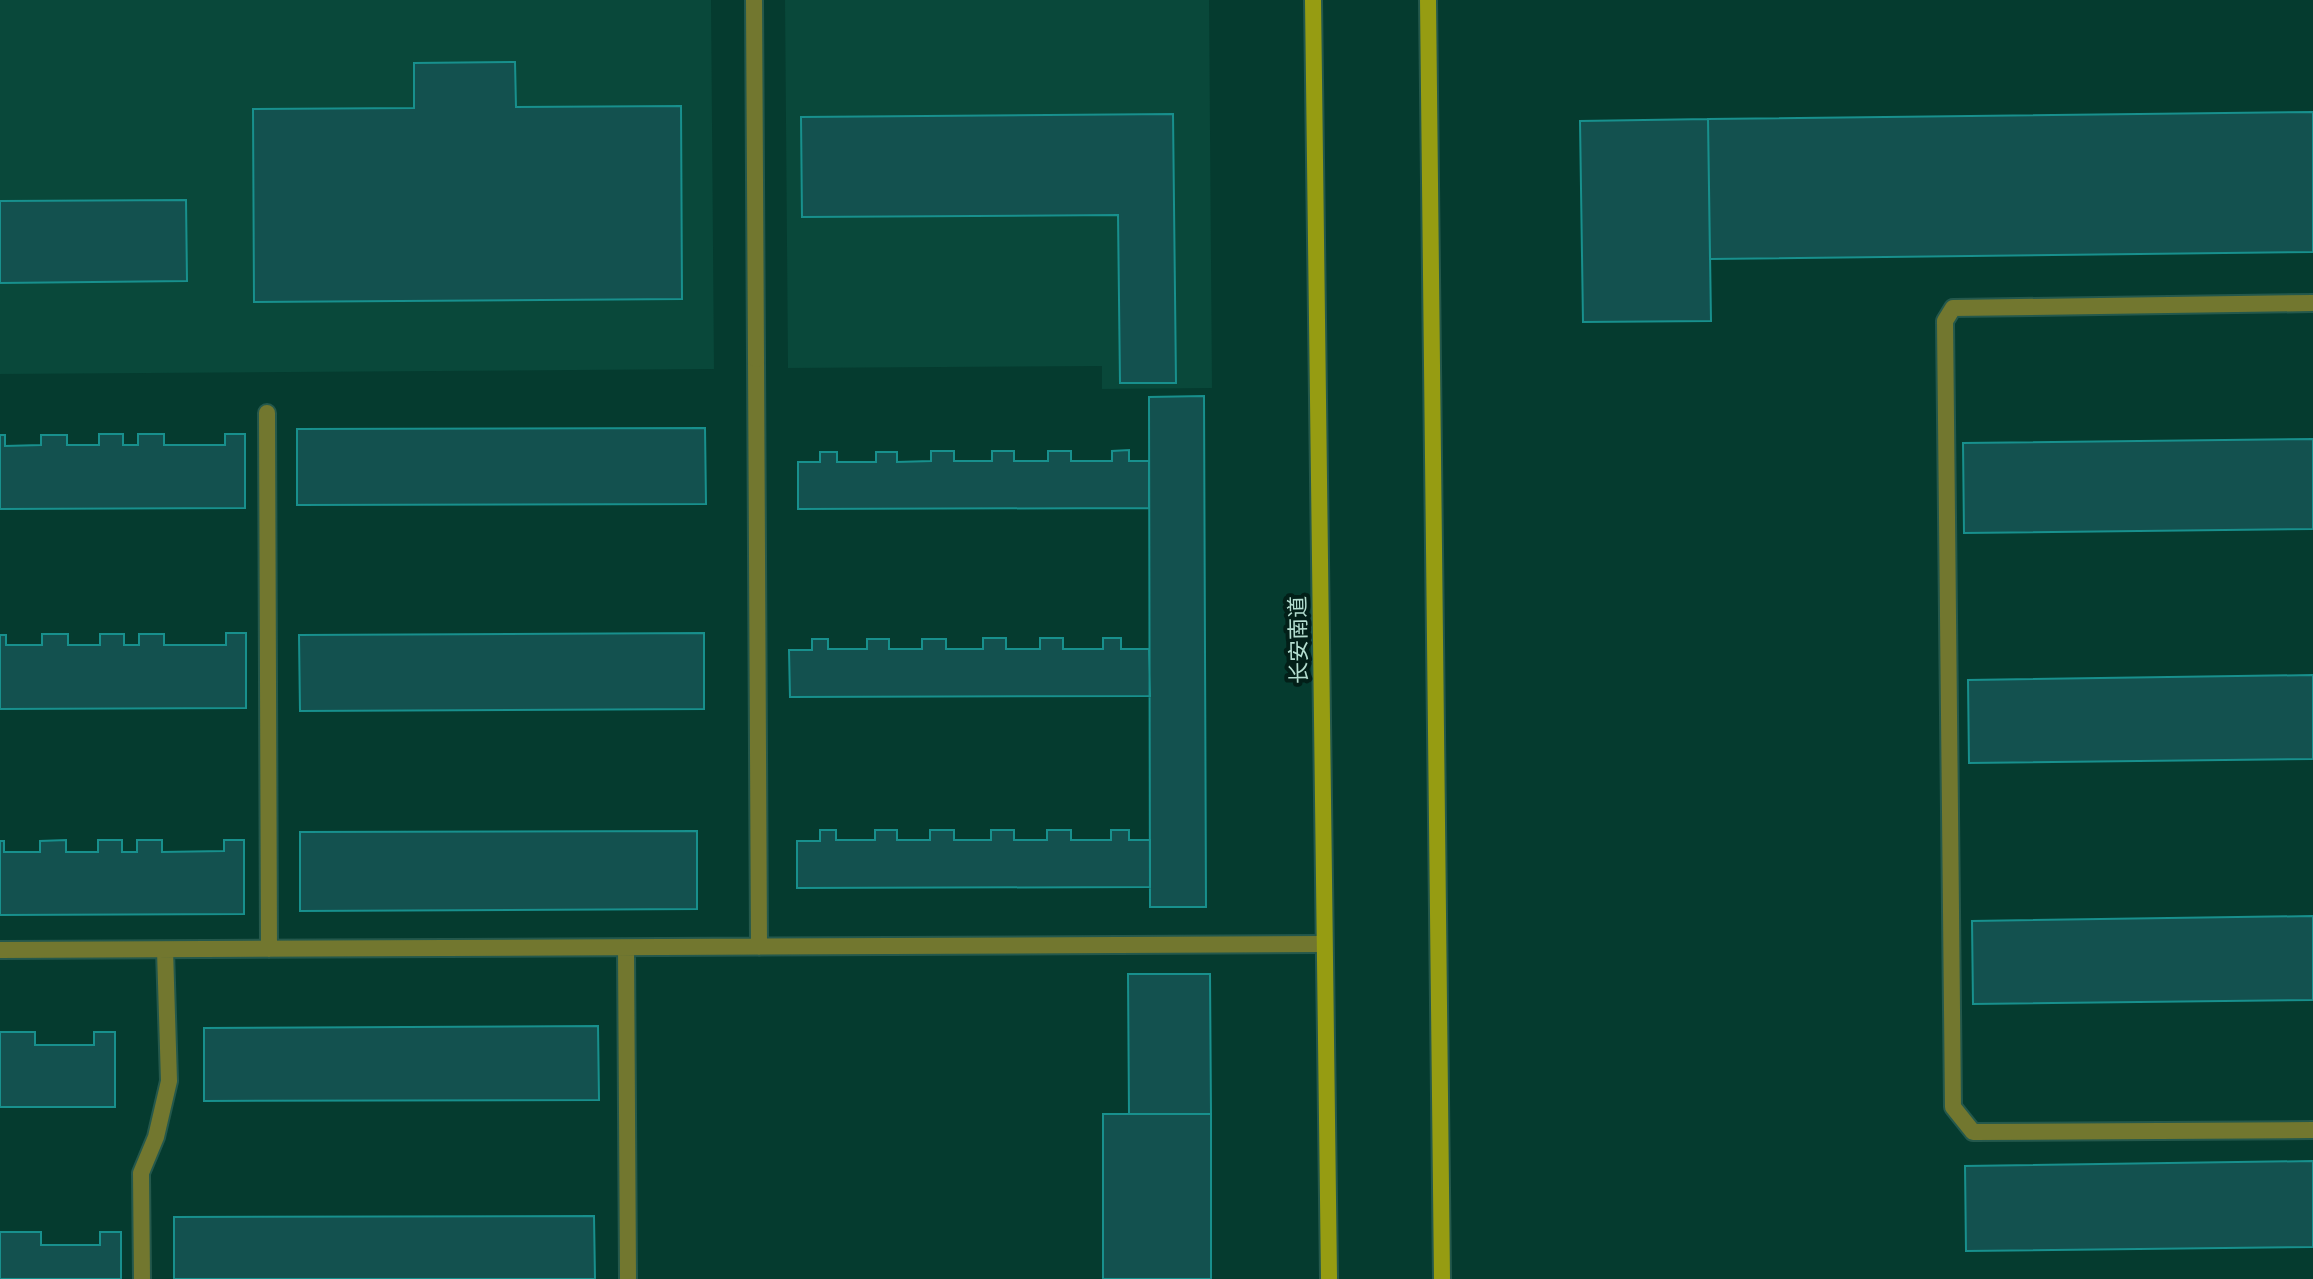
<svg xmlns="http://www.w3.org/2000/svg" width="2313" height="1279" viewBox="0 0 2313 1279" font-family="'Noto Serif','Noto Sans SC',serif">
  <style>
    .built { fill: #09483a }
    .building { fill: #13514f; stroke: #18908d; stroke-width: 2 }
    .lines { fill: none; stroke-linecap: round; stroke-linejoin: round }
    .service-casing { stroke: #24584c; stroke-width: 20 }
    .minor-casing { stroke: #24584c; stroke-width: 20 }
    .secondary-casing { stroke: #24584c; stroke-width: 20 }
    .service { stroke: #72772f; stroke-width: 16 }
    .minor { stroke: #72772f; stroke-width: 16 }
    .secondary { stroke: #969c12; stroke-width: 16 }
    .labels { text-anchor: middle; stroke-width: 8; stroke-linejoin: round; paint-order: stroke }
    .street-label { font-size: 22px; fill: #b3ddcf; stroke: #021f18 }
  </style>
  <rect width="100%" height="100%" fill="#053b2f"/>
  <!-- built -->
  <path class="built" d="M 0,0 L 711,0 L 714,369 L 0,374 Z
    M 785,0 L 1209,0 L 1212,388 L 1102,389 L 1102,366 L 788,368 Z"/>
  <!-- building -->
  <path class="building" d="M 515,62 L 516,107 L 681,106 L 682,299 L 254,302 L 253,109 L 414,108 L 414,63 Z
    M 2313,112 L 2313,252 L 1710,259 L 1708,119 Z
    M 1173,114 L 1176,383 L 1120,383 L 1118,215 L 802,217 L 801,117 Z
    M 1708,119 L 1711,321 L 1583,322 L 1580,121 Z
    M 186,200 L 187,281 L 0,283 L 0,201 Z
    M 1204,396 L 1206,907 L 1150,907 L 1149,397 Z
    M 705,428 L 706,504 L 297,505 L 297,429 Z
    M 99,434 L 123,434 L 123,445 L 138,445 L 138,434 L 164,434 L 164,445 L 225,445 L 225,434 L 245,434 L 245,508 L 0,509 L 0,435 L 5,435 L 5,446 L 41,445 L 41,435 L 67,435 L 67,445 L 99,445 Z
    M 2313,439 L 2313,529 L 1964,533 L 1963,443 Z
    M 1129,450 L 1129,461 L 1149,461 L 1149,508 L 798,509 L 798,462 L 820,462 L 820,452 L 837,452 L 837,462 L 876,462 L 876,452 L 897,452 L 897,462 L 931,461 L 931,451 L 954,451 L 954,461 L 992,461 L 992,451 L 1014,451 L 1014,461 L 1048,461 L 1048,451 L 1071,451 L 1071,461 L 1112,461 L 1112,451 Z
    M 226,633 L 246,633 L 246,708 L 0,709 L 0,635 L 6,635 L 6,645 L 42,645 L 42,634 L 68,634 L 68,645 L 100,645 L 100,634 L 124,634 L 124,645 L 139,645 L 139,634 L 164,634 L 164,645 L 226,645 Z
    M 704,633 L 704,709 L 300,711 L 299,635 Z
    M 983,638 L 1006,638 L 1006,649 L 1040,649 L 1040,638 L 1063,638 L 1063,649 L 1103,649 L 1103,638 L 1121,638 L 1121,649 L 1149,649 L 1150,696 L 790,697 L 789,650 L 812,650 L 812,639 L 828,639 L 828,649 L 867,649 L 867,639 L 889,639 L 889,649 L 922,649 L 922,639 L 946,639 L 946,649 L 983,649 Z
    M 2313,675 L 2313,759 L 1969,763 L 1968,680 Z
    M 820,830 L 836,830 L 836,840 L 875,840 L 875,830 L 897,830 L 897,840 L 930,840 L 930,830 L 954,830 L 954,840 L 991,840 L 991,830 L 1014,830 L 1014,840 L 1047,840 L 1047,830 L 1071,830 L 1071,840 L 1111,840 L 1111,830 L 1129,830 L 1129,840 L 1150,840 L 1150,887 L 797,888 L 797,841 L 820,841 Z
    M 697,831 L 697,909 L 300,911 L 300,832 Z
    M 66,840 L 66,852 L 98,852 L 98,840 L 122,840 L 122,852 L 137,852 L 137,840 L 162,840 L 162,852 L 224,851 L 224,840 L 244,840 L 244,914 L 0,915 L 0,841 L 4,841 L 4,852 L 40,852 L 40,841 Z
    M 2313,916 L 2313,1000 L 1973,1004 L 1972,921 Z
    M 1128,974 L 1210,974 L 1211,1114 L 1129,1114 Z
    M 598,1026 L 599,1100 L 204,1101 L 204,1028 Z
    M 0,1032 L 35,1032 L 35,1045 L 94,1045 L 94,1032 L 115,1032 L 115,1107 L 0,1107 Z
    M 1103,1114 L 1211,1114 L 1211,1279 L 1103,1279 Z
    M 2313,1161 L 2313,1247 L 1966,1251 L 1965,1166 Z
    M 594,1216 L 595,1279 L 174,1279 L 174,1217 Z
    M 0,1232 L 41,1232 L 41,1245 L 100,1245 L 100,1232 L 121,1232 L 121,1279 L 0,1279 Z"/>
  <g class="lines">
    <defs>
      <path id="service" d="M 2313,303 L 1953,308 L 1945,321 L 1953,1107 L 1973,1132 L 2313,1130
        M 756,359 L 759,947
        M 267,413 L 269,949
        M 626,948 L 628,1279
        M 0,950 L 1324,944
        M 142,1279 L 141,1173 L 156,1137 L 169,1081 L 165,950"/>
      <path id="minor" d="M 754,0 L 756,359"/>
      <path id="secondary" d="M 1313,0 L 1329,1279
        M 1428,0 L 1442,1279"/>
    </defs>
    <!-- service casing -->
    <use href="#service" class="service-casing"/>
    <!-- minor casing -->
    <use href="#minor" class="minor-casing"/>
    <!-- secondary casing -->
    <use href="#secondary" class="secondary-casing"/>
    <!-- service -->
    <use href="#service" class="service"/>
    <!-- minor -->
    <use href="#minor" class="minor"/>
    <!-- secondary -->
    <use href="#secondary" class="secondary"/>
  </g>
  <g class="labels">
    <!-- street labels -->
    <g class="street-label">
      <text transform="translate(1298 640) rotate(-91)" y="8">长安南道</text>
    </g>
  </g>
</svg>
